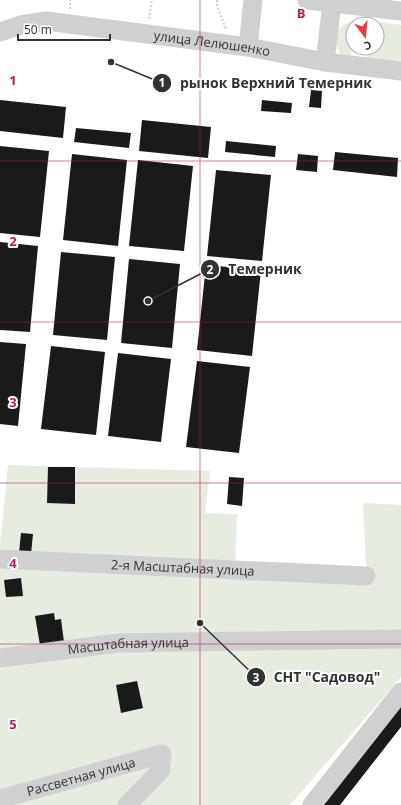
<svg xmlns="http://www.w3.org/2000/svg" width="401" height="805" viewBox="0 0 401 805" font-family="'Open Sans',sans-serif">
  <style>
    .green { fill: #e6ecdf }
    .building { fill: #1a1a1a }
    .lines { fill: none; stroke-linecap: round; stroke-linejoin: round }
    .path { stroke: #cdcdcd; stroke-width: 2; stroke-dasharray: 2 2; stroke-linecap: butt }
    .minor { stroke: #d0d0d0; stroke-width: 19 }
    .grid { fill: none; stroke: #c2185b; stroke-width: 1; stroke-opacity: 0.55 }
    .labels { text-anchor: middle; stroke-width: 4; stroke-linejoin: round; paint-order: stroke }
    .street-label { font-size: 13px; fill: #333; stroke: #fff }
    .grid-label { font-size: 13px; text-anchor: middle; font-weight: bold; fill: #c2185b; stroke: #fff; stroke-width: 4; stroke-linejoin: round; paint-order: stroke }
    .leader { fill: none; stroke: #333; stroke-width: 1.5 }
    .callout-dot { fill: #333; stroke: #fff; stroke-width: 1.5 }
    .mark-label { font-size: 12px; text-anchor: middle; font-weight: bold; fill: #fff }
    .callout-label { font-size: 14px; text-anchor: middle; font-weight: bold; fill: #333; stroke: #fff; stroke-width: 4; stroke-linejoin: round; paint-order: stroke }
  </style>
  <rect width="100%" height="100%" fill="#fff"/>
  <!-- green -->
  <path class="green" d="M 354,21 L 353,24 L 351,58 C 348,57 344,56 342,55 C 339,53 338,49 337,46 C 333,33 341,23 354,21 Z
    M 371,21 L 401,25 L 401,64 L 366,59 L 367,48 L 377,48 L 377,24 L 371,24 Z
    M 8,465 L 210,471 L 205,513 L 237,514 L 235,568 L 366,569 L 363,503 L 401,505 L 401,677 L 290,805 L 0,805 L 0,545 Z"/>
  <!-- building -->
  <path class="building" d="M 311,90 L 322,91 L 321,108 L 309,107 Z
    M 0,100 L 66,107 L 63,138 L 0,131 Z
    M 262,100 L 292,103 L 291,113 L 261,111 Z
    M 142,120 L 211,127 L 208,158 L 139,151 Z
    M 76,128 L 131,133 L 129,148 L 74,142 Z
    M 226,141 L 276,146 L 275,157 L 225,152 Z
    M 0,146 L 49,151 L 40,237 L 0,233 Z
    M 335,152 L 398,158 L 397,177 L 333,170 Z
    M 72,154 L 127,160 L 118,246 L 63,240 Z
    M 298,154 L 318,156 L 317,172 L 296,170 Z
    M 138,160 L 193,166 L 184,251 L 129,246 Z
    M 216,170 L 271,175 L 262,261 L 207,256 Z
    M 0,242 L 38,246 L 30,332 L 0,330 Z
    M 61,252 L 115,257 L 107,340 L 53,335 Z
    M 129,259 L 180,264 L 172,348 L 121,343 Z
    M 206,265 L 261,270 L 252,356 L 197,350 Z
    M 0,342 L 26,344 L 18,426 L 0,424 Z
    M 51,346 L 105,352 L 96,435 L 41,429 Z
    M 118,353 L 171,359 L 161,442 L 108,436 Z
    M 197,361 L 250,367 L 239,453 L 186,447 Z
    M 48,467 L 75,467 L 75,504 L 47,503 Z
    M 229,477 L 244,478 L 242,506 L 227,504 Z
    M 21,533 L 33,534 L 31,554 L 19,553 Z
    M 21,578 L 23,596 L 6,597 L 4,580 Z
    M 54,613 L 55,620 L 61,619 L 64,642 L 40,645 L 35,616 Z
    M 137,681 L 143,708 L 121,713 L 116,685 Z
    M 401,701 L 401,727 L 340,805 L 320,805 Z"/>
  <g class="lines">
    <!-- path -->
    <path class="path" d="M 217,0 L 217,6 L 226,29
      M 70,9 L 70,0
      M 149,19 L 152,0"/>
    <!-- minor -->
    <g class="minor">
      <path d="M 307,0 L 401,11"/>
      <path id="s1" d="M 0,32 L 21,25 L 46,21 L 248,47 L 325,62 L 401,71"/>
      <path d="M 248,47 L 253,0"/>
      <path d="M 325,62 L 332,3"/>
      <path id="s2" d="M 0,559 L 366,576"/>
      <path id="s3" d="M 0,658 L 118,643 L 401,639"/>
      <path id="s4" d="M 0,799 L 162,754 L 160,771 L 127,805"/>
      <path d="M 312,805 L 401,692"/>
    </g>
  </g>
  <!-- grid -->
  <path class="grid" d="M 200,0 L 200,805M 0,161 L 401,161M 0,322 L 401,322M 0,483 L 401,483M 0,644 L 401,644"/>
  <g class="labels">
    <!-- street labels -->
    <g class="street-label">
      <text dy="5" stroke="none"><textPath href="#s1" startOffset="215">улица Лелюшенко</textPath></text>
      <text dy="5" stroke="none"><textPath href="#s2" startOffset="183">2-я Масштабная улица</textPath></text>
      <text dy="5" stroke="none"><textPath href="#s3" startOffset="129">Масштабная улица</textPath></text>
      <text dy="5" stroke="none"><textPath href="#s4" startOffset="84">Рассветная улица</textPath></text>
    </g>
  </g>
  <g class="grid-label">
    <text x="301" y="18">B</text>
    <text x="13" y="85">1</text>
    <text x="13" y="246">2</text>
    <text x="13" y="407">3</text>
    <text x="13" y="568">4</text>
    <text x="13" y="729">5</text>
  </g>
  <!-- callouts -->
  <path class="leader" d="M111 62L162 83M148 301L210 269M200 623L256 677"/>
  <g class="callout-dot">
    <circle cx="111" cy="62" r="4"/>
    <circle cx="148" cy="301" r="4"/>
    <circle cx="200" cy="623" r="4"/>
    <circle cx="162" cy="83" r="10"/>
    <circle cx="210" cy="269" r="10"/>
    <circle cx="256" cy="677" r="10"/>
  </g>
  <g class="mark-label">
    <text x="162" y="87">1</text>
    <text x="210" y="274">2</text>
    <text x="256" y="682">3</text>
  </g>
  <g class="callout-label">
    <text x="276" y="88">рынок Верхний Темерник</text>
    <text x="265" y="274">Темерник</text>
    <text x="327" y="682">СНТ "Садовод"</text>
  </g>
  <!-- north arrow -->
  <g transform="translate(365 36) rotate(164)"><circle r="19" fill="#ffffff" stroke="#adadad"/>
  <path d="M0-3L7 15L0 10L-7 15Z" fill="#e63946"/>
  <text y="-6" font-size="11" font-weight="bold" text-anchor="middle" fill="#333333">С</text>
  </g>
  <!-- scale -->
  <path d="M18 34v6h92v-6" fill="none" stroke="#333333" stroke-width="2"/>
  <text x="24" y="34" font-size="12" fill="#333333" stroke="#ffffff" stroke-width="3" paint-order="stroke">50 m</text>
</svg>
